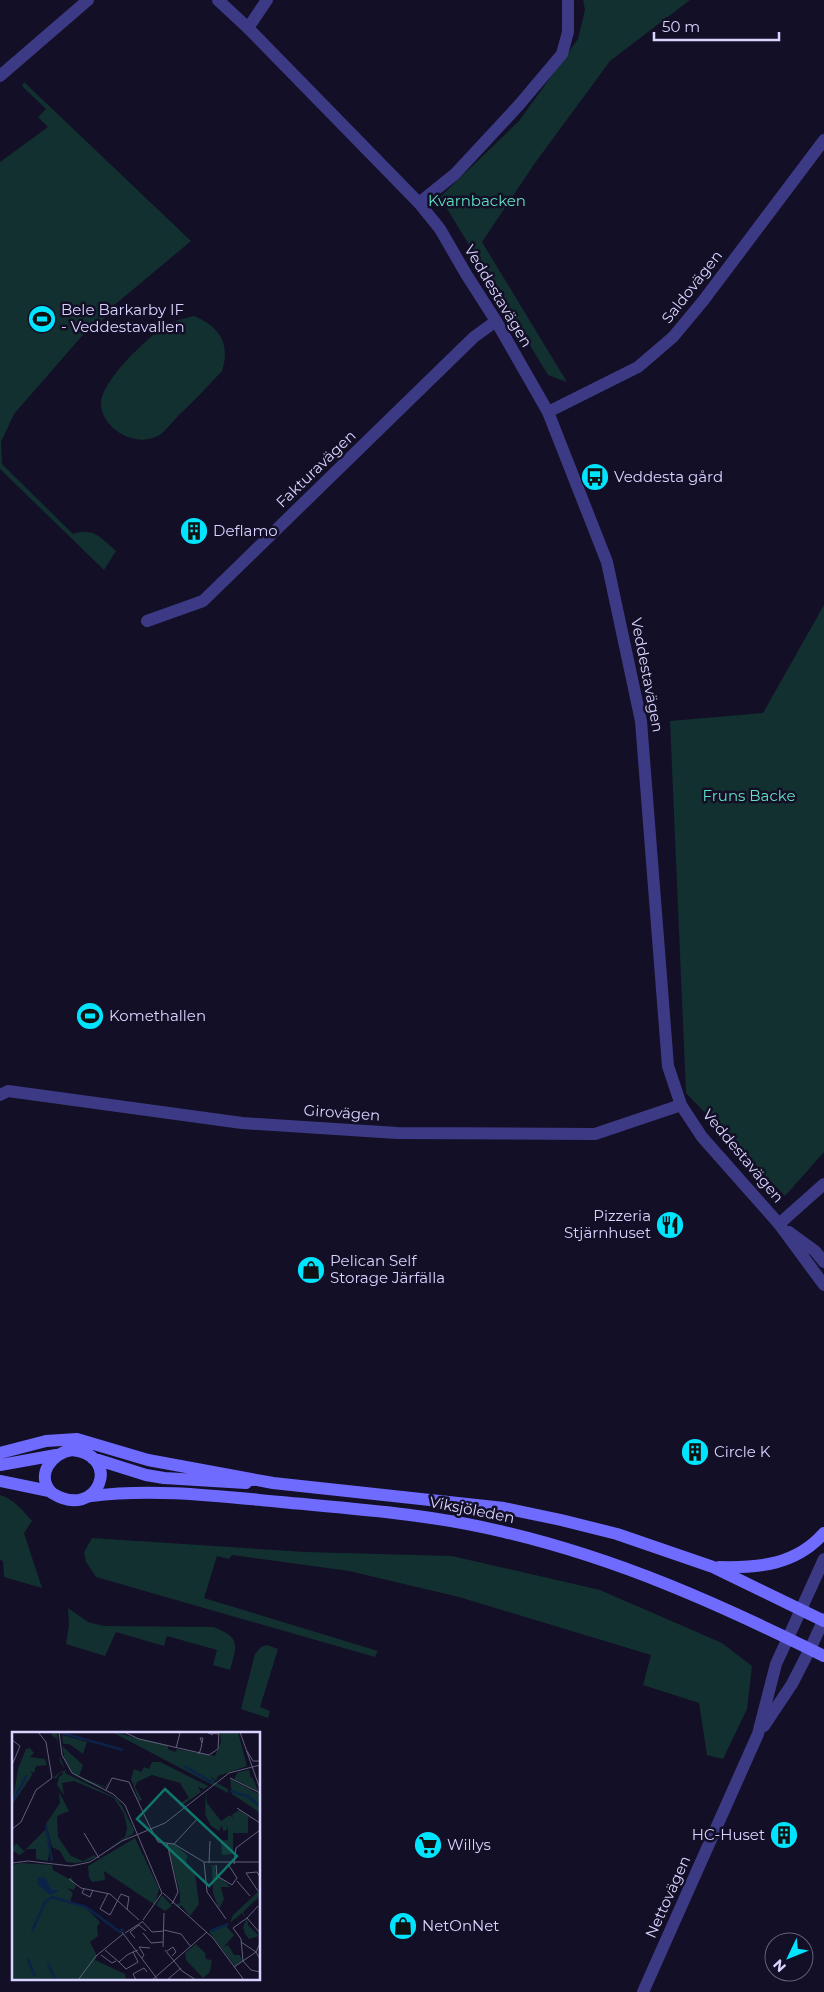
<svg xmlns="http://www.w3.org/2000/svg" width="824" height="1992" viewBox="0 0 824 1992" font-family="Montserrat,sans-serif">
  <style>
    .green { fill: #12302f }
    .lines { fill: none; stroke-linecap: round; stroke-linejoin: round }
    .minor { stroke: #3d3a85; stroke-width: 12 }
    .tertiary { stroke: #3d3a85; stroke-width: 12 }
    .secondary { stroke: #6f6bff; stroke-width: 12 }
    .labels { text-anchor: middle; stroke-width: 5; stroke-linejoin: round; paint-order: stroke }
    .park-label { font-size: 15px; fill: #5fe0c0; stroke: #130f26 }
    .street-label { font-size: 15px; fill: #d9d4ff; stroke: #130f26 }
    .poi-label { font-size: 15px; fill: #d9d4ff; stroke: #130f26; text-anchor: start }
    .inset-river { fill: none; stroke: #0c2248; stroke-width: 2.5 }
    .inset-road { fill: none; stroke: #625e7d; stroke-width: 1 }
    .view { fill: #0f766e; fill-opacity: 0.15; stroke: #0f766e; stroke-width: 2.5 }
    .inset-edge { fill: none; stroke: #d9d4ff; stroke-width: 2.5 }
  </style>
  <rect width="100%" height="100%" fill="#130f26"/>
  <!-- green -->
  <path class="green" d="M 583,0 L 690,0 L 610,61 L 535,163 L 482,242 L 567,382 L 548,375 L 440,197 L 519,121 L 578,39 L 585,10 Z
    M 24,82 L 191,241 L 106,312 L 107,316 L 99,323 L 95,321 L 14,414 L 1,442 L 2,464 L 73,534 C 94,527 101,538 116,551 L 104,570 L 0,469 L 0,162 L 48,127 L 38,117 L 46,109 L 22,86 Z
    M 194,316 C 219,326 231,344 222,371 C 208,386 194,401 179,415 C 173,421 167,429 161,434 C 139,450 101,430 101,403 C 101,382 144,341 162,328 C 171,321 183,319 194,316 Z
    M 824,605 L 824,1152 L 785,1196 L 686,1093 L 670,721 L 763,713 Z
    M 0,1495 C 14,1499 22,1510 32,1521 L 24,1533 L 42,1588 L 4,1577 L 3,1561 L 0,1560 Z
    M 92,1538 L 305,1552 L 452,1556 L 600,1590 L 722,1643 L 752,1666 L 747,1709 L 723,1759 L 707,1755 L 699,1703 L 643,1685 L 651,1655 L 459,1597 L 349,1571 L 232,1555 L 229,1559 L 217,1556 L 204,1598 L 378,1651 L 375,1657 L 96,1577 L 86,1562 L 84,1552 Z
    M 68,1608 L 88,1622 L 104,1626 L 214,1627 C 241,1638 237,1645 230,1670 L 213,1665 L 217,1650 L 167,1636 L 164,1646 L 116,1632 L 105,1656 L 66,1644 L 69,1625 Z
    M 267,1645 L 278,1649 L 260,1707 L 270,1711 L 268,1718 L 241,1709 L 255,1654 L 261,1647 Z"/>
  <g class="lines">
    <!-- minor -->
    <path class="minor" d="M 248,28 L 267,0
      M 0,76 L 88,0
      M 419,203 L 455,174 L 519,105 L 562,54 L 568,32 L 568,0
      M 548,412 L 638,367 L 673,337 L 703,301 L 824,140
      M 147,621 L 203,601 L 474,337 L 496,321
      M 0,1095 L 8,1091 L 242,1123 L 397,1133 L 595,1134 L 681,1105
      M 779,1224 L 824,1184
      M 764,1726 L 792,1684 L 810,1649
      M 643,1992 L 758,1734 L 776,1664 L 788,1638"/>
    <!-- tertiary -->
    <path class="tertiary" d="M 218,0 L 248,28 L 419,203 L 440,229 L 466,274 L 496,321 L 548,412 L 607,562 L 641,721 L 668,1066 L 681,1105 L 702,1137 L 779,1224 L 824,1285
      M 789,1232 L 815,1251 L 824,1262
      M 788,1638 L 824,1559
      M 810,1649 L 824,1619"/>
    <!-- secondary -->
    <path class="secondary" d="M 72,1450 C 124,1455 98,1522 52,1493 C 35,1476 51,1453 72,1450 Z
      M 0,1453 L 46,1441 L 77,1439 L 148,1460 L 273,1483 L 504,1508 L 561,1520 L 617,1534 L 713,1567 L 824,1621
      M 92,1458 L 146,1475 L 164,1478 L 246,1483
      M 0,1465 L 56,1455
      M 0,1481 L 49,1491
      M 91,1496 C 154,1488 217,1496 281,1502 C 356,1509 431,1514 504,1532 C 619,1559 719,1604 824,1656
      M 719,1567 C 759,1568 796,1565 824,1533"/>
  </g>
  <!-- icons -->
  <defs>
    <symbol id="stadium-disc" viewBox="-11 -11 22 22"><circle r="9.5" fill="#00e5ff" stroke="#130f26"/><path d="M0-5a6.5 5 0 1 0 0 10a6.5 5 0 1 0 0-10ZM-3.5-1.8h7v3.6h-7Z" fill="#111"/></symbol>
    <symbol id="bus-disc" viewBox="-11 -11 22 22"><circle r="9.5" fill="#00e5ff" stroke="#130f26"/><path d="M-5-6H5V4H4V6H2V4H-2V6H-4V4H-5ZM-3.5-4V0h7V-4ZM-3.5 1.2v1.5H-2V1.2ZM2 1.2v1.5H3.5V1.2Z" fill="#111"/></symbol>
    <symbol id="building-disc" viewBox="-11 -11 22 22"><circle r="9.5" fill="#00e5ff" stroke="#130f26"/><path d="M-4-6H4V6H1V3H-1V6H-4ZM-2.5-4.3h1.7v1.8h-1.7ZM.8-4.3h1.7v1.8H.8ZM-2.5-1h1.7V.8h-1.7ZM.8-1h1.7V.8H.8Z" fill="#111"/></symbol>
    <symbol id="restaurant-disc" viewBox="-11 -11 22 22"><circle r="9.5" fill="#00e5ff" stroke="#130f26"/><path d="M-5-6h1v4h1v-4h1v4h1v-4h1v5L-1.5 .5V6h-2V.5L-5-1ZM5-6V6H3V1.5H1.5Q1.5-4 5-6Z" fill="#111"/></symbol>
    <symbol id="shop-disc" viewBox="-11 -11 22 22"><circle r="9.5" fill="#00e5ff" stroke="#130f26"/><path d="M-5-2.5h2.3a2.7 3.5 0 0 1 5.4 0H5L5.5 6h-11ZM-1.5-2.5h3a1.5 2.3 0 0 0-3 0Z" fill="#111"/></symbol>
    <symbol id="supermarket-disc" viewBox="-11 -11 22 22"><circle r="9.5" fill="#00e5ff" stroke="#130f26"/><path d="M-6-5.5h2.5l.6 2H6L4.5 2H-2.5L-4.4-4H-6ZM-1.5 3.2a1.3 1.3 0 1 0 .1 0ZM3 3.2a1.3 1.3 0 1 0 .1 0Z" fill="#111"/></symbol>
  </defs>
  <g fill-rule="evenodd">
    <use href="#stadium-disc" x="26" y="303" width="32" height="32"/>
    <use href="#bus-disc" x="579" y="461" width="32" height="32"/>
    <use href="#building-disc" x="178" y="515" width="32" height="32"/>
    <use href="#stadium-disc" x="74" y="1000" width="32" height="32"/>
    <use href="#restaurant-disc" x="654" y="1209" width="32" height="32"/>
    <use href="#shop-disc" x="295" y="1254" width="32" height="32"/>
    <use href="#building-disc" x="679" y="1436" width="32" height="32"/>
    <use href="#building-disc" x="768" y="1819" width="32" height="32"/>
    <use href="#supermarket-disc" x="412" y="1829" width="32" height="32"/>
    <use href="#shop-disc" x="387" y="1910" width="32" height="32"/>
  </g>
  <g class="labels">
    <!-- park labels -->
    <g class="park-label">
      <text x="477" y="206">Kvarnbacken</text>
      <text x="749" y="801">Fruns Backe</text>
    </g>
    <!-- street labels -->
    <g class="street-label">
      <text transform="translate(692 287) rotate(-52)" y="5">Saldovägen</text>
      <text transform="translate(498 296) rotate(59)" y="5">Veddestavägen</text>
      <text transform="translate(316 469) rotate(-44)" y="5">Fakturavägen</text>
      <text transform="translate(647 675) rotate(79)" y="5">Veddestavägen</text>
      <text transform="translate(342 1113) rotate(4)" y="5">Girovägen</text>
      <text transform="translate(743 1156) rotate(50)" y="5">Veddestavägen</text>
      <text transform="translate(472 1510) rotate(11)" y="5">Viksjöleden</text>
      <text transform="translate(668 1897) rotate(-66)" y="5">Nettovägen</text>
    </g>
    <!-- poi labels -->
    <g class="poi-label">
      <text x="61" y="315">Bele Barkarby IF<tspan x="61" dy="17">- Veddestavallen</tspan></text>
      <text x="614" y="482">Veddesta gård</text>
      <text x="213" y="536">Deflamo</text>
      <text x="109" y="1021">Komethallen</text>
      <text x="651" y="1221" text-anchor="end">Pizzeria<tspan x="651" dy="17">Stjärnhuset</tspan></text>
      <text x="330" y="1266">Pelican Self<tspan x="330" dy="17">Storage Järfälla</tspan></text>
      <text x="714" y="1457">Circle K</text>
      <text x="765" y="1840" text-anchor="end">HC-Huset</text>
      <text x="447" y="1850">Willys</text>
      <text x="422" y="1931">NetOnNet</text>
    </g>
  </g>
  <!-- overview -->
  <g transform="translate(12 1732)">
    <rect width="248" height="248" fill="#130f26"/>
    <path d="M 41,0 L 45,0 L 47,23 L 54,39 L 53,41 L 104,66 L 110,74 L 122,98 L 121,102 L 88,123 L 113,105 L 115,96 L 112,82 L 102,66 L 62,49 L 50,51 L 52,63 L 45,53 L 47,45 L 52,41 L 48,41 L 45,45 L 45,46 L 41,46 L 47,41 L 54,38 L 48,30 L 45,7 L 39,3 ZM 100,0 L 156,13 L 156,17 L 163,20 L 165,17 L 203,24 L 209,10 L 208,0 L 226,0 L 235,34 L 206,44 L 204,49 L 198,43 L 203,50 L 216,57 L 216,61 ZM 50,3 L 75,10 L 71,22 L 57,12 L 51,12 ZM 50,14 L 71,33 L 67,44 L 93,55 L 97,48 L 94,56 L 74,50 L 60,41 L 53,29 ZM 18,16 L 22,21 L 18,25 L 33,27 L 35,33 L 24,34 L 22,41 L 19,39 L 20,43 L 0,73 L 6,37 L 14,17 ZM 140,30 L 148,30 L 196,54 L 192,57 L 186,55 L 189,60 L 169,74 L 166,72 L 177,66 L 168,51 L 140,43 L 125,50 L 123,55 L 130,68 L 127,69 L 119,47 L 122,37 L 129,40 L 132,35 L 137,37 ZM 237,38 L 239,47 L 234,52 L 240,45 L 247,60 L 222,47 L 226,40 ZM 218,47 L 247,62 L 247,80 L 220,62 ZM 194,58 L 195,71 L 209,89 L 218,83 L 221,86 L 220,83 L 227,78 L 244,89 L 236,85 L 236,101 L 221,101 L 221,122 L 210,123 L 209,109 L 201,110 L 216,108 L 216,94 L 215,98 L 211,99 L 210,93 L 207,99 L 199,94 L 193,82 ZM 47,60 L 57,79 L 45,84 L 46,105 L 59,124 L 71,129 L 82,123 L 84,125 L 76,129 L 64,131 L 54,130 L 48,119 L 40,115 L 34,92 L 48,71 ZM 34,97 L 38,115 L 36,129 L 24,127 L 24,117 L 15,117 L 8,123 L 7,123 L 0,118 L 4,111 L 12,119 ZM 123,106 L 147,157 L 143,173 L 92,139 L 93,148 L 80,150 L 77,145 L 76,134 ZM 155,112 L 162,112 L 176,124 L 174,128 L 177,137 L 183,141 L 187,172 L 178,184 L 169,173 L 167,176 L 163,173 L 168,171 L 168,161 ZM 9,131 L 40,133 L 41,138 L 57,147 L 59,145 L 64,154 L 62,158 L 55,156 L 61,161 L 58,170 L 74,176 L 88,190 L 85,195 L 86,204 L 78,210 L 85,224 L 83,228 L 113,242 L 114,247 L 0,247 L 0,133 ZM 192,132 L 203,134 L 203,139 L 218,155 L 209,155 L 212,167 L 207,177 L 201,161 L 200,134 ZM 247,159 L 247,165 L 231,180 L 234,186 L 230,181 L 218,191 L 221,183 ZM 150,163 L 160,174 L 153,179 L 144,173 ZM 235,186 L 236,193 L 247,204 L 237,207 L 233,202 L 231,195 ZM 216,191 L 215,195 L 222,203 L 212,215 L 216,213 L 222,223 L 228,223 L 230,229 L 223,234 L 198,201 L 198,198 ZM 184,212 L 193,221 L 194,227 L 200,228 L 198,240 L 191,246 L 174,228 L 173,221 Z" fill="#12302f"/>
    <path d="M 25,145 L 33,146 L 40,158 L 47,158 L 45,160 L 38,163 L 26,153 Z" fill="#0c2248"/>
    <path class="inset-river" d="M 50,1 L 111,18M 172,34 L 201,51M 218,59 L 235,64 L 248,74M 0,70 L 15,43M 34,94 L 40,129M 20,199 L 33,170 L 40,165 L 74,175 L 108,200 L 111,197M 199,199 L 216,192M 16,227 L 23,245M 36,231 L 43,248"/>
    <path class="inset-road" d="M 47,0 L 50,23 L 60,41 L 101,62 L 113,73 L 150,161M 112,0 L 127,7 L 197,23 L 206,17 L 207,0M 228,0 L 248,57M 201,3 L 196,1 L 207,2M 0,8 L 8,14 L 1,31M 164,16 L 168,1M 235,19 L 241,29 L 248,29M 187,22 L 189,16 L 191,6 L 188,6 L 190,11M 218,46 L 248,61M 94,58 L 100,46 L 117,50 L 137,93M 225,76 L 248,91M 137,93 L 146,110 L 162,112 L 192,130 L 248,130M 0,97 L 9,90 L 24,58 L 40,46 L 34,10 L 26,0M 72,101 L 87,126M 155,111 L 166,160 L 160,172M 162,112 L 186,86M 192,130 L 195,160 L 214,187M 0,131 L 16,129 L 59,134 L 78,130 L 110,109 L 153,91 L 217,41 L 248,33M 197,131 L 198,109M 222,132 L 224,116 L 248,98M 204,133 L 205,144 L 220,153 L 225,146 L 216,132M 57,147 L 69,156 L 98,162 L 127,188M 225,149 L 238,164M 72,157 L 70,161 L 78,165 L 81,158M 246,159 L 234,141 L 245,140 L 248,145M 96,161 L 88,177 L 98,183 L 109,162 L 117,165 L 115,178M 151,161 L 201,206 L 232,248M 235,186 L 246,174M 131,188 L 150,161M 130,189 L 140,200 L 152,199M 152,198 L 169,202 L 179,215M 110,200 L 146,248M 113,201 L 130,190M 131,201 L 139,211 L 151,210M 248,201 L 235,186 L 221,196 L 229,207 L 231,229 L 239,238 L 248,240M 123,206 L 118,200 L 127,193 L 134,199M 229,210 L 244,220 L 248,227M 151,215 L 152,181M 93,218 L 107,230M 153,218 L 170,239 L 184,248M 155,219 L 161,215 L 164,220 L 160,224M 121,220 L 126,230 L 114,237 L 107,230 L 115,223 L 121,220 L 126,218M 89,223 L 100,231 L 104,229M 130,226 L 132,223 L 127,215 L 138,216M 222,235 L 244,220 L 248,211M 66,248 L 84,224 L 111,202M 124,248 L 121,242 L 132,236 L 135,240M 140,248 L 195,200M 155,248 L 169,236"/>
    <path class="view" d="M 153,57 L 225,124 L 197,154 L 125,87 Z"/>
    <rect width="248" height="248" class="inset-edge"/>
  </g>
  <!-- north arrow -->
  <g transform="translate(789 1957) rotate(227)"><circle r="24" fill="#130f26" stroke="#625e7d"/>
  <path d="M0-4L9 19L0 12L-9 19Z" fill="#00e5ff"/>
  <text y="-8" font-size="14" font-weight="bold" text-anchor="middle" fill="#d9d4ff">N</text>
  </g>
  <!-- scale -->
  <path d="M654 32v8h125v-8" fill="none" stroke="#d9d4ff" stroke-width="2.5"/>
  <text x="662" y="32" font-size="15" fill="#d9d4ff" stroke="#130f26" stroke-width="4" paint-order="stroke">50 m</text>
</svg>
